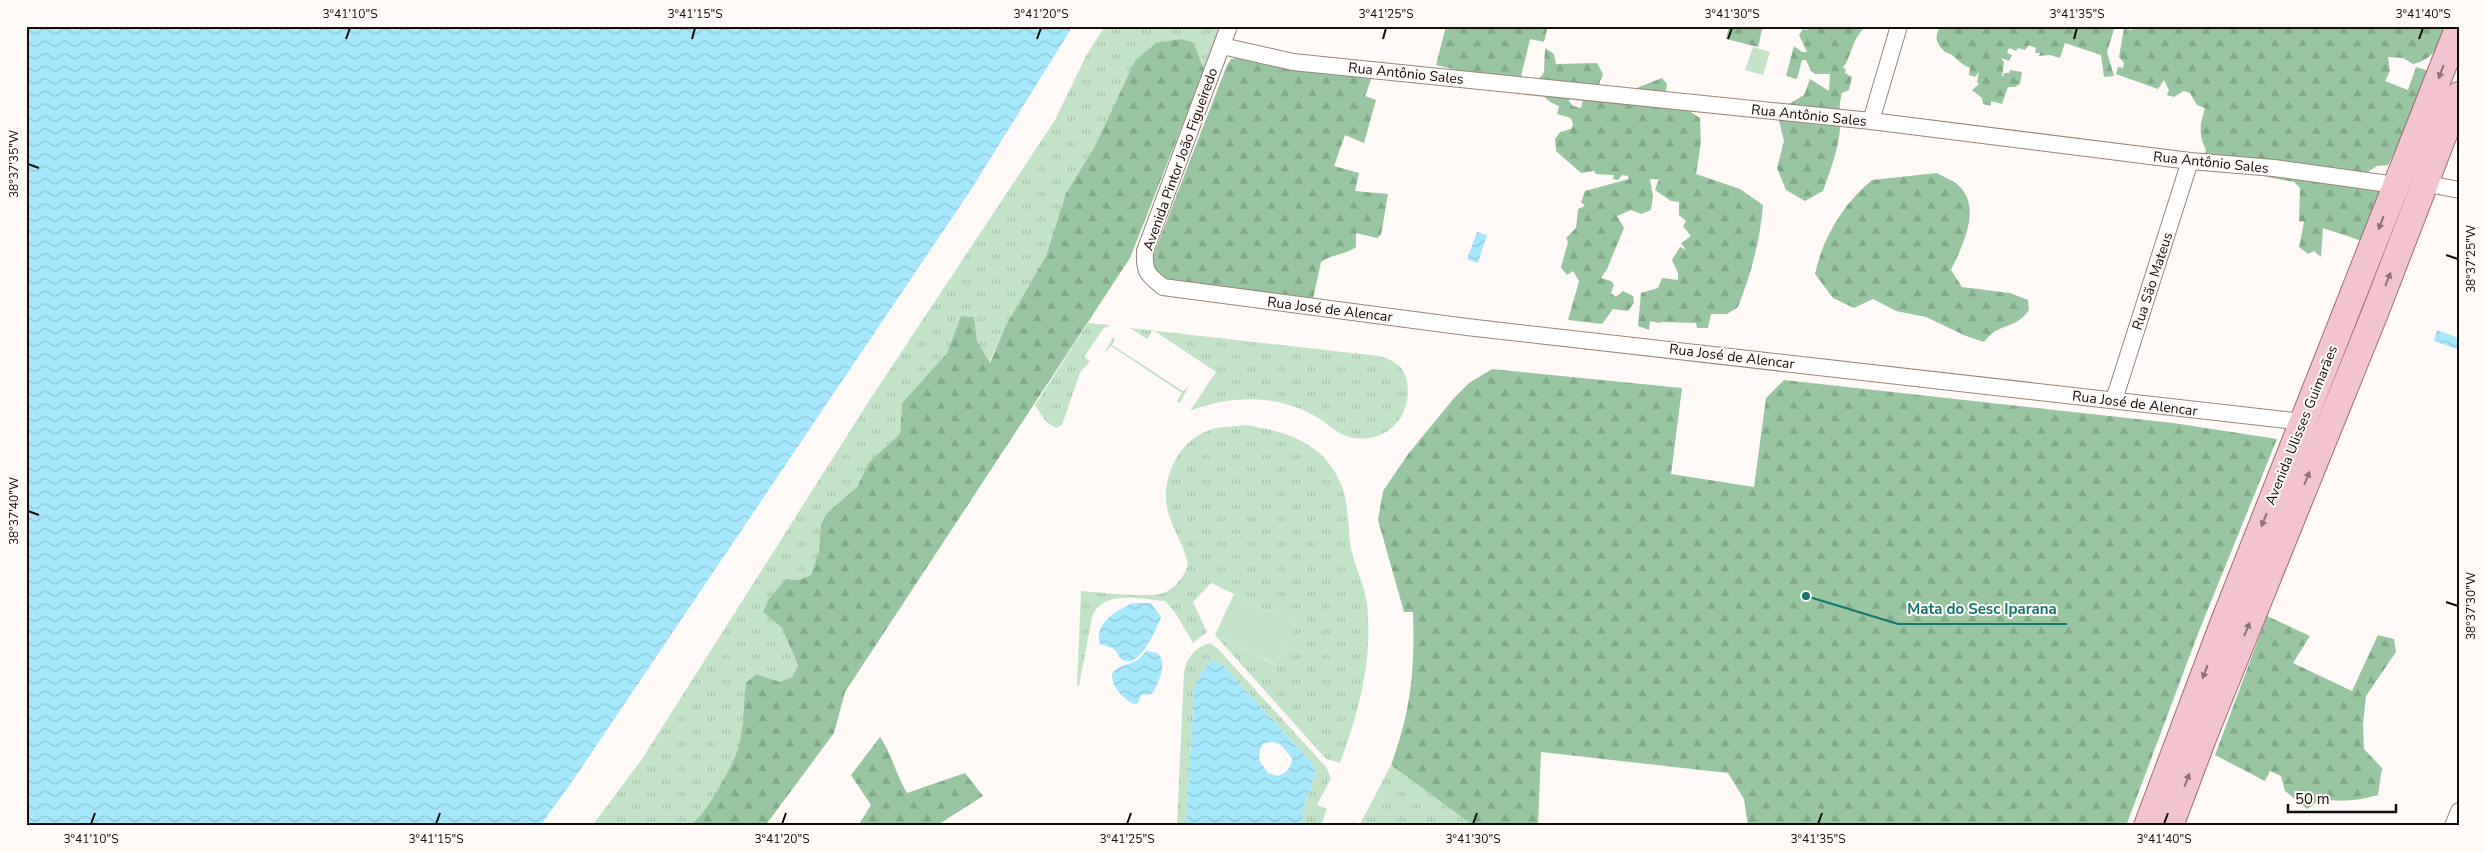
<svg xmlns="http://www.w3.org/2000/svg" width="2485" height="852" viewBox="0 0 2485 852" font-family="'Nunito Sans',sans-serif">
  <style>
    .grass { fill: url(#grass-tufts) }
    .forest { fill: url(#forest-firs) }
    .pitch { fill: #c3e3c9 }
    .water { fill: url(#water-waves); fill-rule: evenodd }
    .pier { fill: #fffaf7 }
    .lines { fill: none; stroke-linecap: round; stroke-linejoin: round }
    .street-casing { stroke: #998579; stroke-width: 18 }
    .primary-casing { stroke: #9f6a75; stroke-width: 28 }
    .street { stroke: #fff; stroke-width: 16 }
    .primary { stroke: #f2c4d0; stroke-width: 26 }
    .oneway { fill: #8e7176 }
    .ticks { fill: none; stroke: #130c08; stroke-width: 2 }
    .labels { text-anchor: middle; stroke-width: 4; stroke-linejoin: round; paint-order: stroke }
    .street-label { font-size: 14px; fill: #130c08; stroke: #fffaf7 }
    .leader { fill: none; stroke: #0f766e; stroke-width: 2 }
    .callout-dot { fill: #0f766e; stroke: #fffaf7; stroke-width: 2 }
    .callout-label { font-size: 15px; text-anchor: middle; font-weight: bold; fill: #0f766e; stroke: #fffaf7; stroke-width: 4; stroke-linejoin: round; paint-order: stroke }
    .neatline { fill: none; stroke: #130c08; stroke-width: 2 }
    .ticks-label { font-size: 12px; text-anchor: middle; fill: #130c08 }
  </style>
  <defs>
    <pattern id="grass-tufts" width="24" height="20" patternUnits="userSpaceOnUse" patternTransform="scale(1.25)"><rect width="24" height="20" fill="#c3e3c9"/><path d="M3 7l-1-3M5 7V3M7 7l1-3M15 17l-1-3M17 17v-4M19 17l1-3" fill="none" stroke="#a7c2ab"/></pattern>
    <pattern id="forest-firs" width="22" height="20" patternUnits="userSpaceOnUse" patternTransform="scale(1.25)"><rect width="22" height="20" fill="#97c6a0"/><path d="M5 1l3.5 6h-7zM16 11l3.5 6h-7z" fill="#81a988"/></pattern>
    <pattern id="water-waves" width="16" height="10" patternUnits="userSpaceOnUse" patternTransform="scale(1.25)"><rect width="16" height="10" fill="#a5e7fd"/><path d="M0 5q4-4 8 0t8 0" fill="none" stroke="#8dc5d7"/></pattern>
  </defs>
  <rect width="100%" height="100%" fill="#fffaf7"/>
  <!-- grass -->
  <path class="grass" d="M 1105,26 L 1223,26 L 1204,70 L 1194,43 L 1095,146 L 1066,193 L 1046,256 L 1005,327 L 989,363 L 977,341 L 974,317 L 961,316 L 947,353 L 902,403 L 900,434 L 869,462 L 857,487 L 827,513 L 821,524 L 819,551 L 811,575 L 799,580 L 763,612 L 782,628 L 798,665 L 792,677 L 780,682 L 756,674 L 746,683 C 743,704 744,729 738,749 C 732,766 703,821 688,826 L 592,826 L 642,759 L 869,401 L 1055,120 L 1087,54 Z
    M 1088,323 L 1110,325 L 1103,329 L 1084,357 L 1090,361 L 1080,373 L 1062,425 L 1056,428 L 1046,422 L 1035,405 Z
    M 1130,328 L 1379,356 C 1393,360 1405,366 1407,382 C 1413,415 1388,443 1354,438 C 1338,436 1328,423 1315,416 C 1277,394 1229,395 1190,411 L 1216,372 L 1153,330 L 1147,339 Z
    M 1113,337 L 1115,339 L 1112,345 L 1183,391 L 1189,386 L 1180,403 L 1177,401 L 1182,393 L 1111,346 L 1104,354 Z
    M 1244,425 C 1288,431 1327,444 1343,489 C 1349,509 1348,530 1351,549 C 1355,568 1365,585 1367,604 C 1373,660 1359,712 1340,763 L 1326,759 L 1215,635 L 1276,665 L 1296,624 L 1211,583 L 1193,602 L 1207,632 L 1193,643 L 1176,614 L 1165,601 C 1141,599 1102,589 1092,617 L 1079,686 L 1077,686 L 1081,591 C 1098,592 1153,599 1166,592 C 1177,586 1184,576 1188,565 C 1185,547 1174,532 1169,515 C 1158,484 1177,440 1210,430 C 1220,426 1233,427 1244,425 Z
    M 1210,643 L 1218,649 L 1326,767 L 1331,778 L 1317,805 L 1327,809 L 1321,826 L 1302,826 L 1305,803 L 1316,773 L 1313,764 L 1223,665 L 1212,660 L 1194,690 L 1186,826 L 1177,826 L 1184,671 C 1187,657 1196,647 1210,643 Z
    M 1391,765 L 1474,826 L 1352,826 L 1353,822 L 1360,824 Z"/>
  <!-- forest -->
  <path class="forest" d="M 1446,26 L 1548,26 L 1544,42 L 1530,39 L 1519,85 L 1436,65 Z
    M 1729,26 L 1763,26 L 1758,47 L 1726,39 Z
    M 1805,26 L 1866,26 C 1851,40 1853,53 1843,68 L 1846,69 L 1845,73 L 1852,77 L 1849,90 L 1842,93 C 1837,109 1842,122 1839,137 C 1836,156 1829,174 1823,191 L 1805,201 L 1786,190 L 1777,168 L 1784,141 L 1779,121 L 1785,106 L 1804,95 L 1810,79 L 1829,91 L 1830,74 L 1815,74 L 1811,71 L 1806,60 L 1802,60 L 1797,79 L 1786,76 L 1794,46 L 1802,52 L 1807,52 L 1799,35 L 1803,29 L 1808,30 Z
    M 1949,26 L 2115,26 L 2107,52 L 2114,76 L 2104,77 L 2101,55 L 2065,43 L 2060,58 L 2050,55 L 2039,56 L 2040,53 L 2036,53 L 2035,51 L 2036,48 L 2029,45 L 2025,50 L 2018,48 L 2016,51 L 2009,48 L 2007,53 L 2012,55 L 2009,61 L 2001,58 L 2004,62 L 2002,77 L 2005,73 L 2009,73 L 2010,70 L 2022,72 L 2020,84 L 2015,87 L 2008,87 L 2002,104 L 1991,101 L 1991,106 L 1983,104 L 1982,98 L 1972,90 L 1979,84 L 1977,82 L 1979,72 L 1975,77 L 1969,75 L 1970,68 C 1960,65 1955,54 1945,52 C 1936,43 1934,38 1940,27 Z
    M 2133,26 L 2454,26 C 2441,41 2434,60 2413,64 L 2403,58 L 2388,57 L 2390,71 L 2385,81 L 2408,90 L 2416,67 L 2429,71 L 2401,153 L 2394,153 L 2388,165 L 2377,166 L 2369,171 L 2369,176 L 2358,186 L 2365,190 L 2371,187 L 2381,191 L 2371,244 L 2323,228 L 2321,257 L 2314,251 L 2308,254 L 2299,247 L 2304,222 L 2299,221 L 2300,188 L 2294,182 L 2267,177 L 2262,170 L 2204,157 L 2206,150 C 2198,134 2200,124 2205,108 L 2197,105 L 2190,93 L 2184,91 L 2174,97 L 2167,95 L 2169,90 L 2164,80 L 2158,89 L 2116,74 L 2118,67 L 2123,68 L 2124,63 L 2119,57 L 2124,28 L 2132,30 Z
    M 1181,39 L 1194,43 L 1204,70 L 1130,258 L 845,692 L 834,733 L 765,826 L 688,826 C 703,821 732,766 738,749 C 744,729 743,704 746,683 L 756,674 L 780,682 L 792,677 L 798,665 L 782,628 L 763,612 L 768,600 L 786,579 L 799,580 L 811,575 L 819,551 L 821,524 L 827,513 L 857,487 L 869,462 L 900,434 L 902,403 L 947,353 L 961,316 L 974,317 L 977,341 L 990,363 L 1005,327 L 1046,256 L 1066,193 L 1095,146 L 1135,61 L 1156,43 Z
    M 1545,48 L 1554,54 L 1556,64 L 1597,63 L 1603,74 L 1597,89 L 1570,95 L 1569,101 L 1573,106 L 1581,108 L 1583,100 L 1631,104 L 1634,89 L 1662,78 L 1667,84 L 1664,105 L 1686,109 L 1700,118 L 1701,141 L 1696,174 L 1740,189 L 1763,205 C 1760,241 1751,274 1738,307 L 1727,314 L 1711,314 L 1708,328 L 1697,328 L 1696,323 L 1662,322 L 1659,323 L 1650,321 L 1649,330 L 1638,326 L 1641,293 L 1658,288 L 1662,278 L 1678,280 L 1678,273 L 1672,260 L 1680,247 L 1686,250 L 1681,243 L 1691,236 L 1683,226 L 1686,221 L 1679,215 L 1679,202 L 1671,201 L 1655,190 L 1659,179 L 1650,179 L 1653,196 L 1651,210 L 1641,214 L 1631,210 L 1617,216 L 1624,228 L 1607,269 L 1601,278 L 1611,281 L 1614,285 L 1611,293 L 1616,297 L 1623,291 L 1633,296 L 1634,303 L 1628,311 L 1613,309 L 1602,324 L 1568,320 L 1579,281 L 1573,271 L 1567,275 L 1561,267 L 1568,242 L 1566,238 L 1576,228 L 1578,209 L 1585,206 L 1581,202 L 1585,191 L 1629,179 L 1628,176 L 1622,175 L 1618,180 L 1613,179 L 1614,175 L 1596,174 L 1594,171 L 1581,173 L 1556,151 L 1555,139 L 1560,132 L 1571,129 L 1573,125 L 1571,118 L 1557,114 L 1559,106 C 1544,100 1541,95 1539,79 L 1544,72 Z
    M 1238,58 L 1372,77 L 1365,96 L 1376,100 L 1364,143 L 1345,135 L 1334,166 L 1359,173 L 1355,191 L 1388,194 L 1381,235 L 1377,238 L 1356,233 L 1356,247 C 1345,255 1332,254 1321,262 L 1313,299 L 1178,285 C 1164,277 1153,274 1153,256 L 1227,65 L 1231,59 Z
    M 1937,173 C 1943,177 1953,180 1958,185 C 1983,207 1962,246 1951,270 L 1962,287 L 2010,293 L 2028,300 L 2029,310 C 2014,331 2000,321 1984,342 L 1966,336 L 1926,317 L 1896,311 L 1873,299 L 1854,308 L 1833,298 L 1815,274 C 1823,237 1843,204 1872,180 Z
    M 1492,369 L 1682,388 L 1671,474 L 1754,487 L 1766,398 L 1784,380 L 2173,423 L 2277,439 L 2199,631 L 2126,826 L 1748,826 L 1744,799 L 1728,773 L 1541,752 L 1538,826 L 1474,826 L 1391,765 C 1411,711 1415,670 1413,612 L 1404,612 L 1378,520 L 1383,491 L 1409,453 L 1454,398 L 1469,383 Z
    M 2267,616 L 2310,636 L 2293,663 L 2352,691 L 2378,635 L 2394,639 L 2396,652 L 2366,696 L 2363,724 L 2364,749 L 2382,768 L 2378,795 C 2358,801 2341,802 2321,799 L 2307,809 L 2285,791 L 2281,776 L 2270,771 L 2265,781 L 2215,755 Z
    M 880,737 C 892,754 896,775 907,793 L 965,773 L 983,796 L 936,826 L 858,826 L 871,805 L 851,775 Z"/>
  <!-- pitch -->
  <path class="pitch" d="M 1753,47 L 1770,52 L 1763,75 L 1745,70 Z
    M 1234,594 L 1296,624 L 1277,665 L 1215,635 Z"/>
  <!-- water -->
  <path class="water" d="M 26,26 L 1073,26 L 971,190 L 572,782 L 540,826 L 26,826 Z
    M 1477,232 L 1487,235 L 1478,263 L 1467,259 Z
    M 2437,330 L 2459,338 L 2457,349 L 2434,341 Z
    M 1132,603 L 1151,603 L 1161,617 C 1157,628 1141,665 1126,661 C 1119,660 1119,654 1115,650 C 1112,647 1105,646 1100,644 C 1093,623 1117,611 1132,603 Z
    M 1146,651 C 1150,652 1156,652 1158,654 C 1169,662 1157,686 1152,694 L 1141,695 L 1138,703 L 1134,704 C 1124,699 1111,687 1112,674 C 1119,664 1128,666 1137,660 C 1141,658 1143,654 1146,651 Z
    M 1212,660 L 1223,665 L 1313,764 L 1316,773 L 1305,803 L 1302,826 L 1186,826 L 1194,690 L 1200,674 ZM 1273,742 L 1280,744 L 1292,758 C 1291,768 1287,772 1278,776 L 1268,773 L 1259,760 L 1260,749 L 1264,743 Z"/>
  <!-- pier -->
  <path class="pier" d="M 1073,26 L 1075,28 L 973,192 L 574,784 L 543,826 L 540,826 L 572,782 L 971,190 Z"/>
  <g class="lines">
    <defs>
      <path id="street" d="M 1229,26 L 1145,251 C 1144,272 1147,274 1163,287 L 1467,327 L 2303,422
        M 1222,46 L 1293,62 L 1871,121 L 2190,161 L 2274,168 L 2396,185
        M 1871,121 L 1899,26
        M 2424,183 L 2459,190
        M 2114,400 L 2190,161
        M 2453,826 L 2459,811"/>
      <path id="primary" d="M 2147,826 L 2223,624 L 2459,26
        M 2170,826 L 2205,733 L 2375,313 L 2459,95"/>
    </defs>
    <!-- street casing -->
    <use href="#street" class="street-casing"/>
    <!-- primary casing -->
    <use href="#primary" class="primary-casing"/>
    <!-- street -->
    <use href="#street" class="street"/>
    <!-- primary -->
    <use href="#primary" class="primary"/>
  </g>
  <!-- one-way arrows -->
  <defs><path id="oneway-solid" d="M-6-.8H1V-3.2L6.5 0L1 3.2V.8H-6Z" transform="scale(1.25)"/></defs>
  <g class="oneway">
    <use href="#oneway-solid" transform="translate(2441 72) rotate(111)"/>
    <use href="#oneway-solid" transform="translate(2381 223) rotate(111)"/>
    <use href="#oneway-solid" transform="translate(2388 279) rotate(-69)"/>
    <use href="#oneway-solid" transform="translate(2307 478) rotate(-68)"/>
    <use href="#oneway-solid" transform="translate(2264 520) rotate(112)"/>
    <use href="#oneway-solid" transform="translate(2247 629) rotate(-68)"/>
    <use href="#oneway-solid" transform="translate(2205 672) rotate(111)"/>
    <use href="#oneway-solid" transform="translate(2187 780) rotate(-69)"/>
  </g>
  <!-- ticks -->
  <path class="ticks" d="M 346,39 L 350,28M 692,39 L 695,28M 1037,39 L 1041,28M 1383,39 L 1386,28M 1728,39 L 1732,28M 2074,39 L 2077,28M 2419,39 L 2423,28M 28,164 L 39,168M 2446,255 L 2458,259M 28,511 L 39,515M 2446,602 L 2458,606M 91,824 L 95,813M 436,824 L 440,813M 782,824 L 786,813M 1127,824 L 1131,813M 1473,824 L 1477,813M 1818,824 L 1822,813M 2164,824 L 2168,813"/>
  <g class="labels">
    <!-- street labels -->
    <g class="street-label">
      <text transform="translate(1406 73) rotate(6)" y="5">Rua Antônio Sales</text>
      <text transform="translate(1809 115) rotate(6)" y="5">Rua Antônio Sales</text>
      <text transform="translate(1180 159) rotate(-70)" y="5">Avenida Pintor João Figueiredo</text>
      <text transform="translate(2211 162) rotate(6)" y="5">Rua Antônio Sales</text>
      <text transform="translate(2152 281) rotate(-72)" y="5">Rua São Mateus</text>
      <text transform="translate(1330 309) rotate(7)" y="5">Rua José de Alencar</text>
      <text transform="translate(1732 356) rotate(7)" y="5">Rua José de Alencar</text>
      <text transform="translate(2135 403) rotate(7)" y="5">Rua José de Alencar</text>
      <text transform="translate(2301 425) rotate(-68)" y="5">Avenida Ulisses Guimarães</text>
    </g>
  </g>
  <!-- callouts -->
  <path class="leader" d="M1806 596L1898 624H2067"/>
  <circle class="callout-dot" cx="1806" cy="596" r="5"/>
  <g class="callout-label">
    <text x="1982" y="614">Mata do Sesc Iparana</text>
  </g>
  <!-- border -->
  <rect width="2485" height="852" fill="none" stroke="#fffaf7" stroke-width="55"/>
  <!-- scale -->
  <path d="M2288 804v8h108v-8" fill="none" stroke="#130c08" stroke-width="2.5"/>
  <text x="2295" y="804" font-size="15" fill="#130c08" stroke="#fffaf7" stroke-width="4" paint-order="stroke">50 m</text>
  <rect x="28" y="28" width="2430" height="796" class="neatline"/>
  <g class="ticks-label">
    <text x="350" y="18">3°41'10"S</text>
    <text x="695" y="18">3°41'15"S</text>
    <text x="1041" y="18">3°41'20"S</text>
    <text x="1386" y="18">3°41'25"S</text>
    <text x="1732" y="18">3°41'30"S</text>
    <text x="2077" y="18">3°41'35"S</text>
    <text x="2423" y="18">3°41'40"S</text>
    <text transform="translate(14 164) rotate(-90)" y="4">38°37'35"W</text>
    <text transform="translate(2471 259) rotate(-90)" y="4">38°37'25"W</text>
    <text transform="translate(14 511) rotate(-90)" y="4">38°37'40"W</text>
    <text transform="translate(2471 606) rotate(-90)" y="4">38°37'30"W</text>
    <text x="91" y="843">3°41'10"S</text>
    <text x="436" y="843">3°41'15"S</text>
    <text x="782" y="843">3°41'20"S</text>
    <text x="1127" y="843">3°41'25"S</text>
    <text x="1473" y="843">3°41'30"S</text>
    <text x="1818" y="843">3°41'35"S</text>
    <text x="2164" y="843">3°41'40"S</text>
  </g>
</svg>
